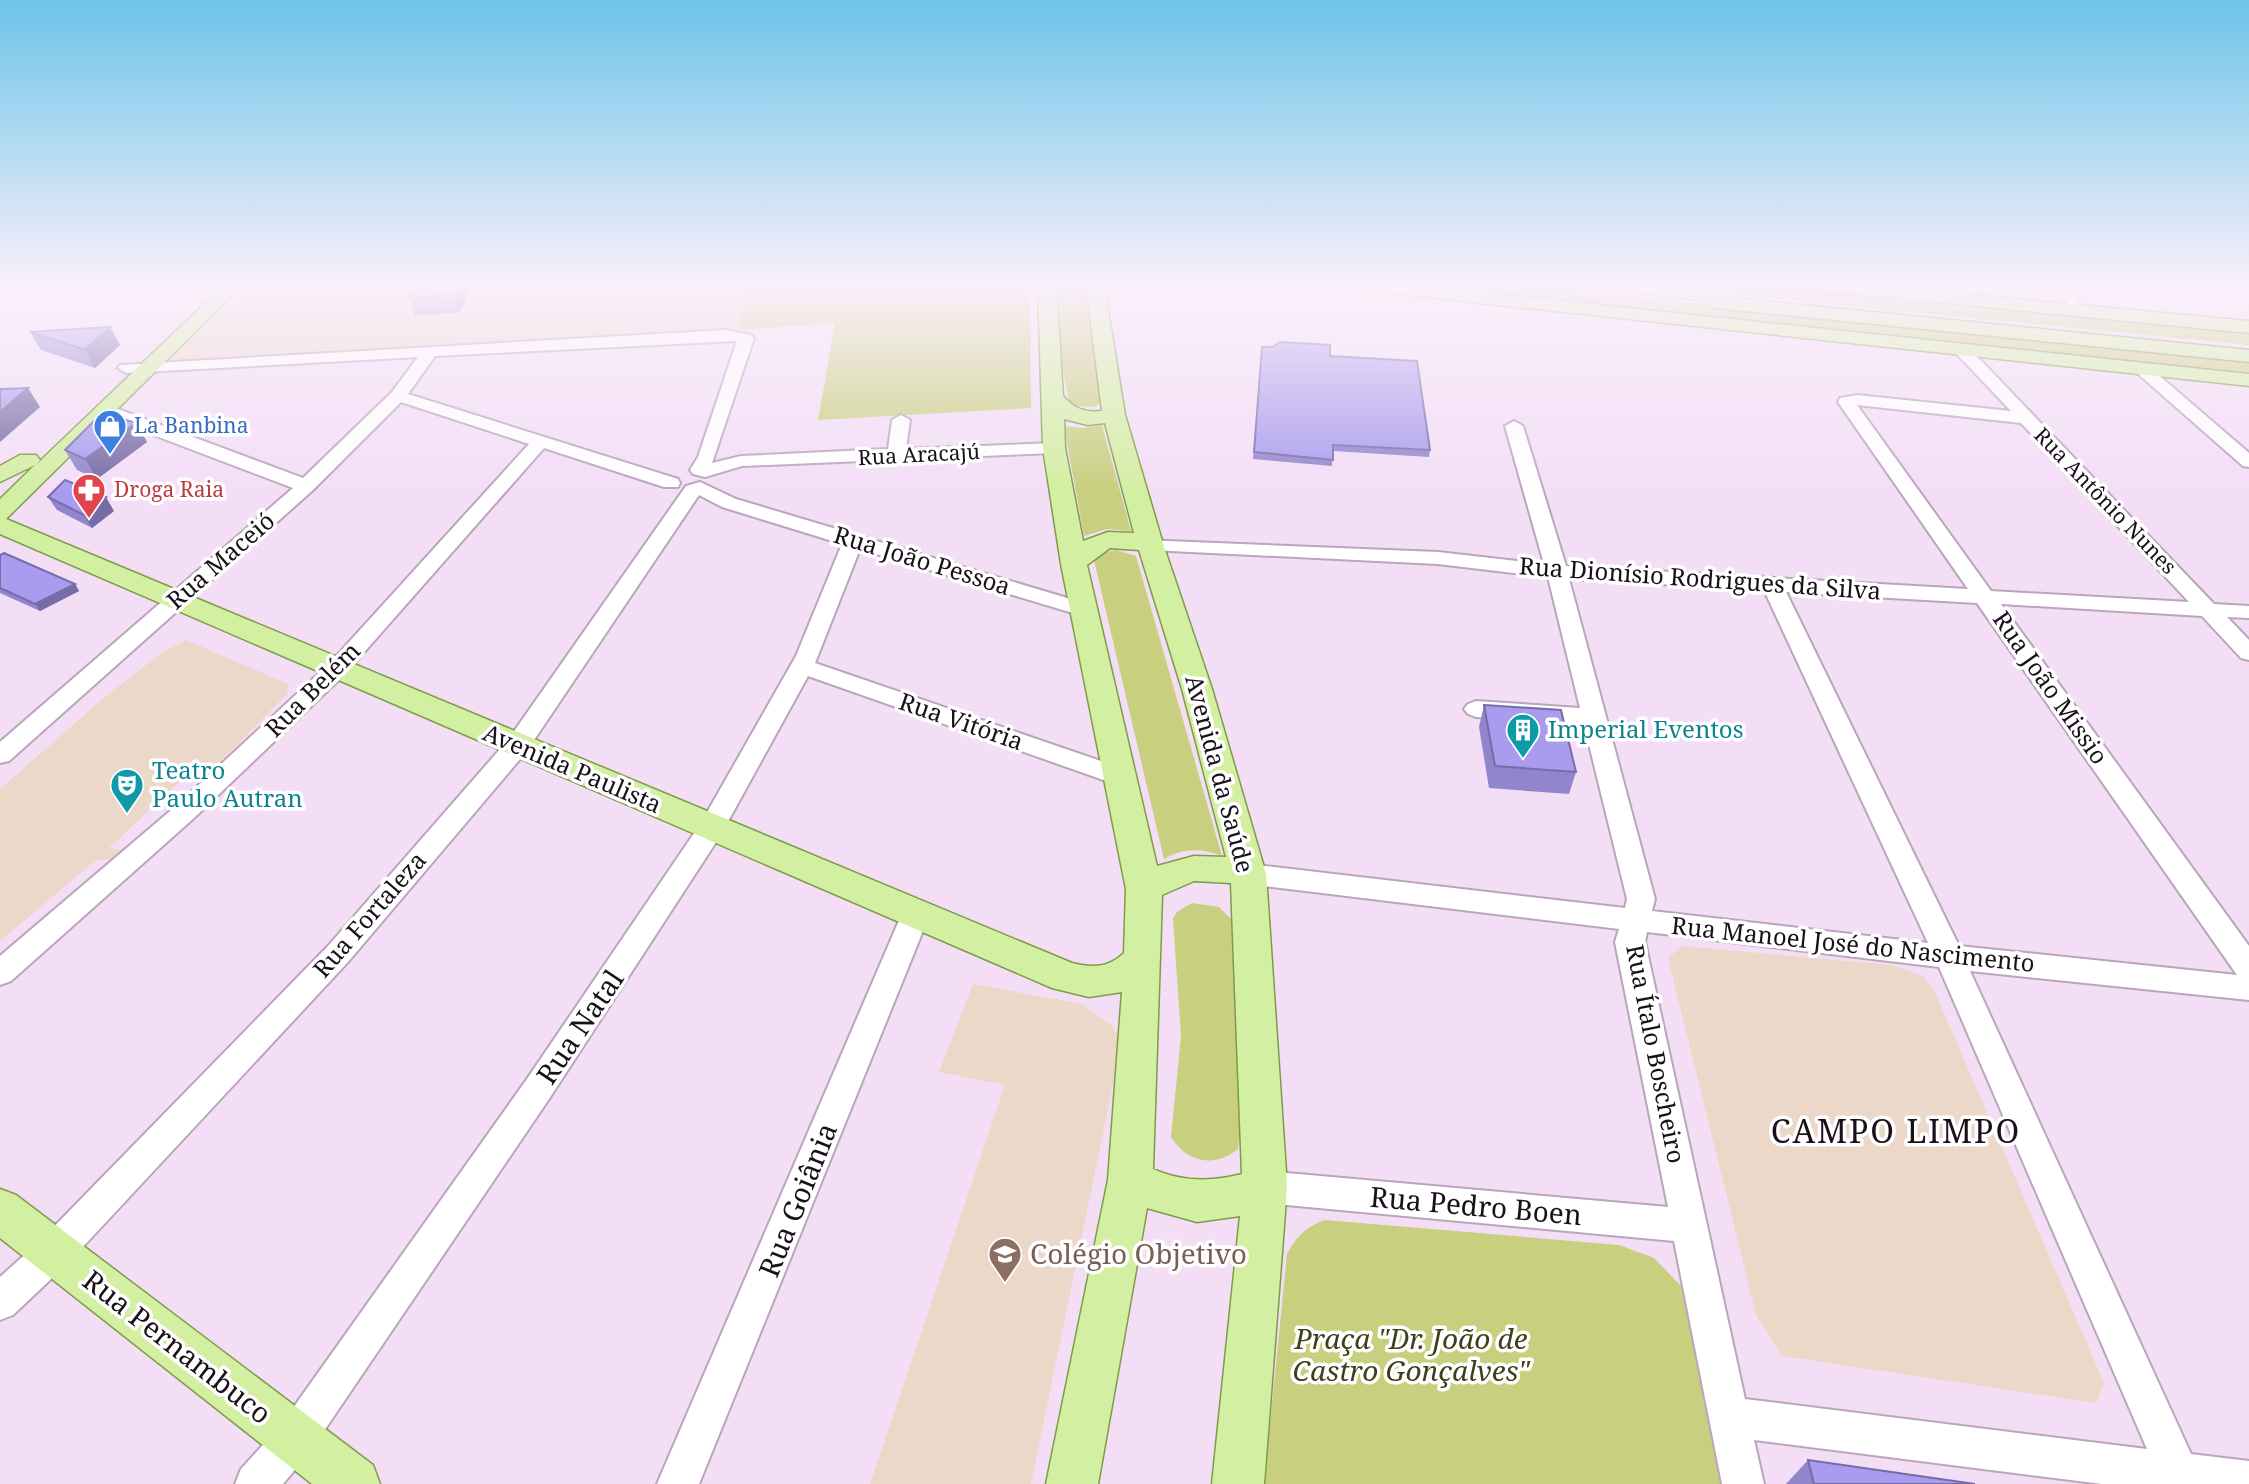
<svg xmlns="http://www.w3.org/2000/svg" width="2249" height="1484" viewBox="0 0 2249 1484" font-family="'Noto Serif',serif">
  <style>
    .education { fill: #ecd8c9 }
    .green { fill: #c8cf7e }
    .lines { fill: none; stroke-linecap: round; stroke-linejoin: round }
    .minor-casing { stroke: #b9a5bc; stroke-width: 4 }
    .major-casing { stroke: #7f9b4a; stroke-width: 3 }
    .minor { fill: #fff; fill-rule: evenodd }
    .major { fill: #d3efa2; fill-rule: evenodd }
    .wall { fill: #9185cd }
    .shaded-wall { fill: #766ca7 }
    .building { fill: #a99bee; stroke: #766ca7; stroke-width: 2 }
    .labels { text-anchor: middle; stroke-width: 7; stroke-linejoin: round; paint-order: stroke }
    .far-shop-label { font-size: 21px; fill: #366cbe; stroke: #fff; text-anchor: start }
    .far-street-label { font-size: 21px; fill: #181119; stroke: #fff }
    .far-health-label { font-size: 21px; fill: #be3a42; stroke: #fff; text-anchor: start }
    .street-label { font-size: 24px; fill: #181119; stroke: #fff }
    .culture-label { font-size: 24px; fill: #0d838f; stroke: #fff; text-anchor: start }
    .near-street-label { font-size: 28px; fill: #181119; stroke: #fff }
    .near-education-label { font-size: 28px; fill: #785e54; stroke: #fff; text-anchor: start }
    .near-park-label { font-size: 28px; font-style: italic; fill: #3e4019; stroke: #fff }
    .near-neighbourhood-label { font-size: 32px; letter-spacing: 2px; fill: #181119; stroke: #fff }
  </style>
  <rect width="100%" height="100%" fill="#f3def6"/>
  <!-- education -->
  <path class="education" d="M 274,285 L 747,285 L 738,330 L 173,363 L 169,360 L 224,308 Z
    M 186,640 L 288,684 L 287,694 L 223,759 L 196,781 L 188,774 L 109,848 L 122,850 L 115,859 L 96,860 L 0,941 L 0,789 L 100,701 L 160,654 Z
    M 1682,946 L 1892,965 L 1923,976 L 1934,990 L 2104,1383 L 2096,1403 L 1782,1356 L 1756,1315 L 1668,958 Z
    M 973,984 L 1082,1004 L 1111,1025 L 1122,1040 L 1031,1484 L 870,1484 L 1005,1085 L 939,1072 Z"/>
  <!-- green -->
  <path class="green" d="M 747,285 L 1030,285 L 1031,408 L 818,420 L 835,323 L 738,330 Z
    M 1056,285 L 1088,285 L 1100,403 L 1094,407 L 1078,406 L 1069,401 L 1061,360 Z
    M 1393,285 L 1516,285 L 2249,359 L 2249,375 Z
    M 1634,285 L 1767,285 L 2249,332 L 2249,345 Z
    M 1102,425 L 1131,531 L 1107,529 L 1084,536 L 1064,426 L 1083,428 Z
    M 1116,550 L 1136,556 L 1222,856 C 1201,848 1184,848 1164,859 L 1094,560 L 1102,553 Z
    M 1192,903 L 1219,907 L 1231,919 L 1246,1072 L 1238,1149 C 1214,1168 1187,1163 1171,1137 L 1181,1036 L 1173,918 L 1177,912 Z
    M 1325,1220 L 1619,1245 L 1654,1258 L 1681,1286 L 1722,1484 L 1264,1484 L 1287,1254 C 1297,1236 1306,1227 1325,1220 Z"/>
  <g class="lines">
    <defs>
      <path id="minor" d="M 2054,285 L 2068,285 L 2086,311 L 2084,314 L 2074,314 Z
        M 2241,285 L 2249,285 L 2249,290 Z
        M 726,330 L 751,335 L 754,338 L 712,463 L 741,456 L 888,449 L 892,420 L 901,415 L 910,420 L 906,449 L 1054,443 L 1063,448 L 1054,453 L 742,466 L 705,477 L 693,474 L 690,470 L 698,457 L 737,341 L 435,356 L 408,394 L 678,479 L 680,483 L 678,487 L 664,487 L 544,448 L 345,674 L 194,818 L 11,981 L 0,985 L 0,956 L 176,806 L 329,664 L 529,444 L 401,402 L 313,490 L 9,761 L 0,763 L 0,742 L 293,488 L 98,414 L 95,410 L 98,406 L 110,406 L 303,478 L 392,392 L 418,357 L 126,373 L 118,368 L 120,365 Z
        M 1961,344 L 1967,346 L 2214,604 L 2249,606 L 2249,618 L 2227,617 L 2249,640 L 2249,660 L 2241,658 L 2202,616 L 2001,604 L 2249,946 L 2249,1000 L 1970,971 L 2191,1454 L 2249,1461 L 2249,1484 L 2102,1484 L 1754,1440 L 1764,1484 L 1722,1484 L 1674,1241 L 1265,1203 L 1253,1198 L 1248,1187 L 1253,1176 L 1265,1171 L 1668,1207 L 1615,942 L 1619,929 L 1248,884 L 1238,881 L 1234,874 L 1238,867 L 1248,864 L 1625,908 L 1627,899 L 1584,724 L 1476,717 L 1468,714 L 1464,709 L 1468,704 L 1476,701 L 1580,708 L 1548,577 L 1438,564 L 1150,550 L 1143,548 L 1140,544 L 1143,540 L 1438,552 L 1544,564 L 1505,426 L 1514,421 L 1523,426 L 1566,566 L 1968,589 L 1838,402 L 1840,398 L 1857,395 L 2011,411 L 1955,352 L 1955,346 ZM 1857,405 L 2021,423 L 2189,602 L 1991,591 ZM 1569,579 L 1764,590 L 1928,943 L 1652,911 L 1655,899 ZM 1786,592 L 1977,603 L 2237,975 L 1959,946 ZM 1647,932 L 1939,967 L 2147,1449 L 1745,1399 L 1645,942 Z
        M 2142,364 L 2148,366 L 2249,453 L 2249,467 L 2243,466 L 2136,372 L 2136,366 Z
        M 700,482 L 736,499 L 1094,606 L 1097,611 L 1094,616 L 1086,617 L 860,549 L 815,663 L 1130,771 L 1134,777 L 1130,783 L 1121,786 L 1112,783 L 808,676 L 720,836 L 549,1099 L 309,1453 L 283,1484 L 235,1484 L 241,1469 L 281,1425 L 527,1079 L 701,823 L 796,656 L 842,544 L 722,507 L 699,495 L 526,752 L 348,962 L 67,1264 L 13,1315 L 0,1320 L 0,1277 L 41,1240 L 328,946 L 508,740 L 686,486 Z
        M 915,905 L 925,908 L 929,916 L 699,1484 L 657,1484 L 901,916 L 905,908 Z"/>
      <path id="major" d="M 224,285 L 243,285 L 6,519 L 1072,963 C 1093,968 1108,968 1124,953 L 1126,889 L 1061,564 L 1043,448 L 1038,285 L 1056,285 L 1063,396 C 1075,409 1085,413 1102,411 L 1086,285 L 1104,285 L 1125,415 L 1163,544 L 1212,689 L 1266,874 L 1287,1187 L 1264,1484 L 1212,1484 L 1240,1216 L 1197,1222 L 1147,1208 L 1098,1484 L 1046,1484 L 1108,1180 L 1122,992 L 1089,997 L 1052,988 L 0,534 L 0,499 L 35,465 L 0,482 L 0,466 L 20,455 L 36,455 L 40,460 L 37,464 ZM 1064,419 L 1088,425 L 1105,423 L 1134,533 L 1108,532 L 1083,541 L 1065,448 ZM 1110,548 L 1139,550 L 1182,689 L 1226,857 L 1194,856 L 1157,866 L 1087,565 ZM 1194,881 L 1231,883 L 1242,1174 C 1212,1182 1182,1182 1153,1169 L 1162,895 Z
        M 1351,285 L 1411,285 L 2249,374 L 2249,386 L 1360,290 Z
        M 1599,285 L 1662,285 L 1736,292 L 1743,294 L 1744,299 L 2249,350 L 2249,362 L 1715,308 L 1708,306 L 1707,301 L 1608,290 Z
        M 1803,285 L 1869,285 L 2249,321 L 2249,333 L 1812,290 Z
        M 0,1189 L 16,1195 L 373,1465 L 380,1484 L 312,1484 L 0,1238 Z"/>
    </defs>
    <!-- minor casing -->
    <use href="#minor" class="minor-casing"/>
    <!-- major casing -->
    <use href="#major" class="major-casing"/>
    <!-- minor -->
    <use href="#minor" class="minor"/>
    <!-- major -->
    <use href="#major" class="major"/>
  </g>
  <!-- wall -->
  <path class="wall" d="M 418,285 L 475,285 L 458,313 L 415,315 L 409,298 Z
    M 30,332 L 120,345 L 95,368 L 41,350 Z
    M 1262,347 L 1330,356 L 1430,450 L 1429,457 L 1333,451 L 1332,466 L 1253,459 Z
    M 136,423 L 147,442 L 97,479 L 77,470 L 65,450 Z
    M 48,497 L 114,511 L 92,528 L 57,510 Z
    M 0,555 L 75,584 L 79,591 L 40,611 L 0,593 Z
    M 1484,705 L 1576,772 L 1569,794 L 1489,788 L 1479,727 Z
    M 1808,1460 L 1975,1484 L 1786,1484 Z"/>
  <!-- shaded-wall -->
  <path class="shaded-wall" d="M 458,285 L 475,285 L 458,313 L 451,295 Z
    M 110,327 L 120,345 L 95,368 L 85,350 Z
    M 28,388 L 40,407 L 0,442 L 0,412 Z
    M 136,423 L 147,442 L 97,479 L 85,459 Z
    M 106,497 L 114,511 L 92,528 L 84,515 Z
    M 75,584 L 79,591 L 40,611 L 35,604 Z"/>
  <!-- building -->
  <path class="building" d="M 418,285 L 458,285 L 451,295 L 409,298 Z
    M 110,327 L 85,350 L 30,332 Z
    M 1280,342 L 1330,345 L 1330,356 L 1417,361 L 1430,450 L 1333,445 L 1333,460 L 1254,452 L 1262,347 L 1272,347 Z
    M 28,388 L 0,412 L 0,389 Z
    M 102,413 L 136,423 L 85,459 L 65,450 Z
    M 65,480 L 106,497 L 84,515 L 48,497 Z
    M 4,553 L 75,584 L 35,604 L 0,588 L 0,555 Z
    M 1484,705 L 1561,710 L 1576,772 L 1495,766 Z
    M 1808,1460 L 1975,1484 L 1814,1484 Z"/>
  <!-- sky -->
  <linearGradient id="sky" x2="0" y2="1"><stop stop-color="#6cc4e8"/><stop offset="0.58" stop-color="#faf0fb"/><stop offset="1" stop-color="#faf0fb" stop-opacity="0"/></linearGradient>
  <rect width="2249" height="493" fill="url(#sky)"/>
  <!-- icons -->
  <defs>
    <symbol id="shop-pin" viewBox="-11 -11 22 30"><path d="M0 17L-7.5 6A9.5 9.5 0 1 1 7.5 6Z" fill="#3f7fe0" stroke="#fff"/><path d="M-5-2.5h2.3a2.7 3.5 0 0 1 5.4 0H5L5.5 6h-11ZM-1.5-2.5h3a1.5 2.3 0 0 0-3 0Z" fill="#fff"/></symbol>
    <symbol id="pharmacy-pin" viewBox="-11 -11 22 30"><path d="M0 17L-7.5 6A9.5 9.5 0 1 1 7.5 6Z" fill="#e0444e" stroke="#fff"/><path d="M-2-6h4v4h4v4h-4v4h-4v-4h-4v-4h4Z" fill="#fff"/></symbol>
    <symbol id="building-pin" viewBox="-11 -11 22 30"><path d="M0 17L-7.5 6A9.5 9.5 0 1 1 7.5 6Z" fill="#0f9aa8" stroke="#fff"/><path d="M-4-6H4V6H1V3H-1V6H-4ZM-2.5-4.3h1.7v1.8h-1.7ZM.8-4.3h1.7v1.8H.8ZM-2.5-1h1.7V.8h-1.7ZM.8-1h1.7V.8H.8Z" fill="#fff"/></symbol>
    <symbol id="theatre-pin" viewBox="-11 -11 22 30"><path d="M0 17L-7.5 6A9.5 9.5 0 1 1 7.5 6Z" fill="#0f9aa8" stroke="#fff"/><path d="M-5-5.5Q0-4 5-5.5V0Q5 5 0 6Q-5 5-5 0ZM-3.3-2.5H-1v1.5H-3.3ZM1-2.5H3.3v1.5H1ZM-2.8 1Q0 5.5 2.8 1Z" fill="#fff"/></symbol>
    <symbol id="school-pin" viewBox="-11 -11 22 30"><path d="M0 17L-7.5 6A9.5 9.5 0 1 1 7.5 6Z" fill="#8d6e63" stroke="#fff"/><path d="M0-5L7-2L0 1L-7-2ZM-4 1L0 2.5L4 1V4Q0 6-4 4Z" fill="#fff"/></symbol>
  </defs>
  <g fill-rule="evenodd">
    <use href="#shop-pin" x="91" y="407" width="38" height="52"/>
    <use href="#pharmacy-pin" x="70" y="471" width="38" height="52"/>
    <use href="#building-pin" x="1504" y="711" width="38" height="52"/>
    <use href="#theatre-pin" x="108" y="766" width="38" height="52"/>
    <use href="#school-pin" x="986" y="1235" width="38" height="52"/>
  </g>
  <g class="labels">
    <!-- far-shop labels -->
    <g class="far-shop-label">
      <text x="134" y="433">La Banbina</text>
    </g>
    <!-- far-street labels -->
    <g class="far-street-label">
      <text transform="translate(919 455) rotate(-3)" y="7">Rua Aracajú</text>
      <text transform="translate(2105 501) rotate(46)" y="7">Rua Antônio Nunes</text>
    </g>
    <!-- far-health labels -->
    <g class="far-health-label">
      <text x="114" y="497">Droga Raia</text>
    </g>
    <!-- street labels -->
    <g class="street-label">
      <text transform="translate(221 561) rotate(-41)" y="8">Rua Maceió</text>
      <text transform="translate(922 561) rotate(17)" y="8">Rua João Pessoa</text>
      <text transform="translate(1700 579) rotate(4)" y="8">Rua Dionísio Rodrigues da Silva</text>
      <text transform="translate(2050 688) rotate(55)" y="8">Rua João Missio</text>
      <text transform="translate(313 690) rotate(-45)" y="8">Rua Belém</text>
      <text transform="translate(961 722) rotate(19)" y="8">Rua Vitória</text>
      <text transform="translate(572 769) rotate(23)" y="8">Avenida Paulista</text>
      <text transform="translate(1219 774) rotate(75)" y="8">Avenida da Saúde</text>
      <text transform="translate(370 915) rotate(-49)" y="8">Rua Fortaleza</text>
      <text transform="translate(1853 945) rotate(6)" y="8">Rua Manoel José do Nascimento</text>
      <text transform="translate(1655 1054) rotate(79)" y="8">Rua Ítalo Boscheiro</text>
    </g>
    <!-- culture labels -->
    <g class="culture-label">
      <text x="1548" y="738">Imperial Eventos</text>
      <text x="152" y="779">Teatro<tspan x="152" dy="28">Paulo Autran</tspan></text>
    </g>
    <!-- near-street labels -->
    <g class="near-street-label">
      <text transform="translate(580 1027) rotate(-56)" y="10">Rua Natal</text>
      <text transform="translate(798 1200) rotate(-68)" y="10">Rua Goiânia</text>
      <text transform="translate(1476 1206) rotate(5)" y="10">Rua Pedro Boen</text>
      <text transform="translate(177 1347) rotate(38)" y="10">Rua Pernambuco</text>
    </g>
    <!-- near-education labels -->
    <g class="near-education-label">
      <text x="1030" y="1264">Colégio Objetivo</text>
    </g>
    <!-- near-park labels -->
    <g class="near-park-label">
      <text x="1411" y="1349">Praça "Dr. João de<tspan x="1411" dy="32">Castro Gonçalves"</tspan></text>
    </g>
    <!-- near-neighbourhood labels -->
    <g class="near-neighbourhood-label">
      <text x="1896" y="1143">CAMPO LIMPO</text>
    </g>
  </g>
</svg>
